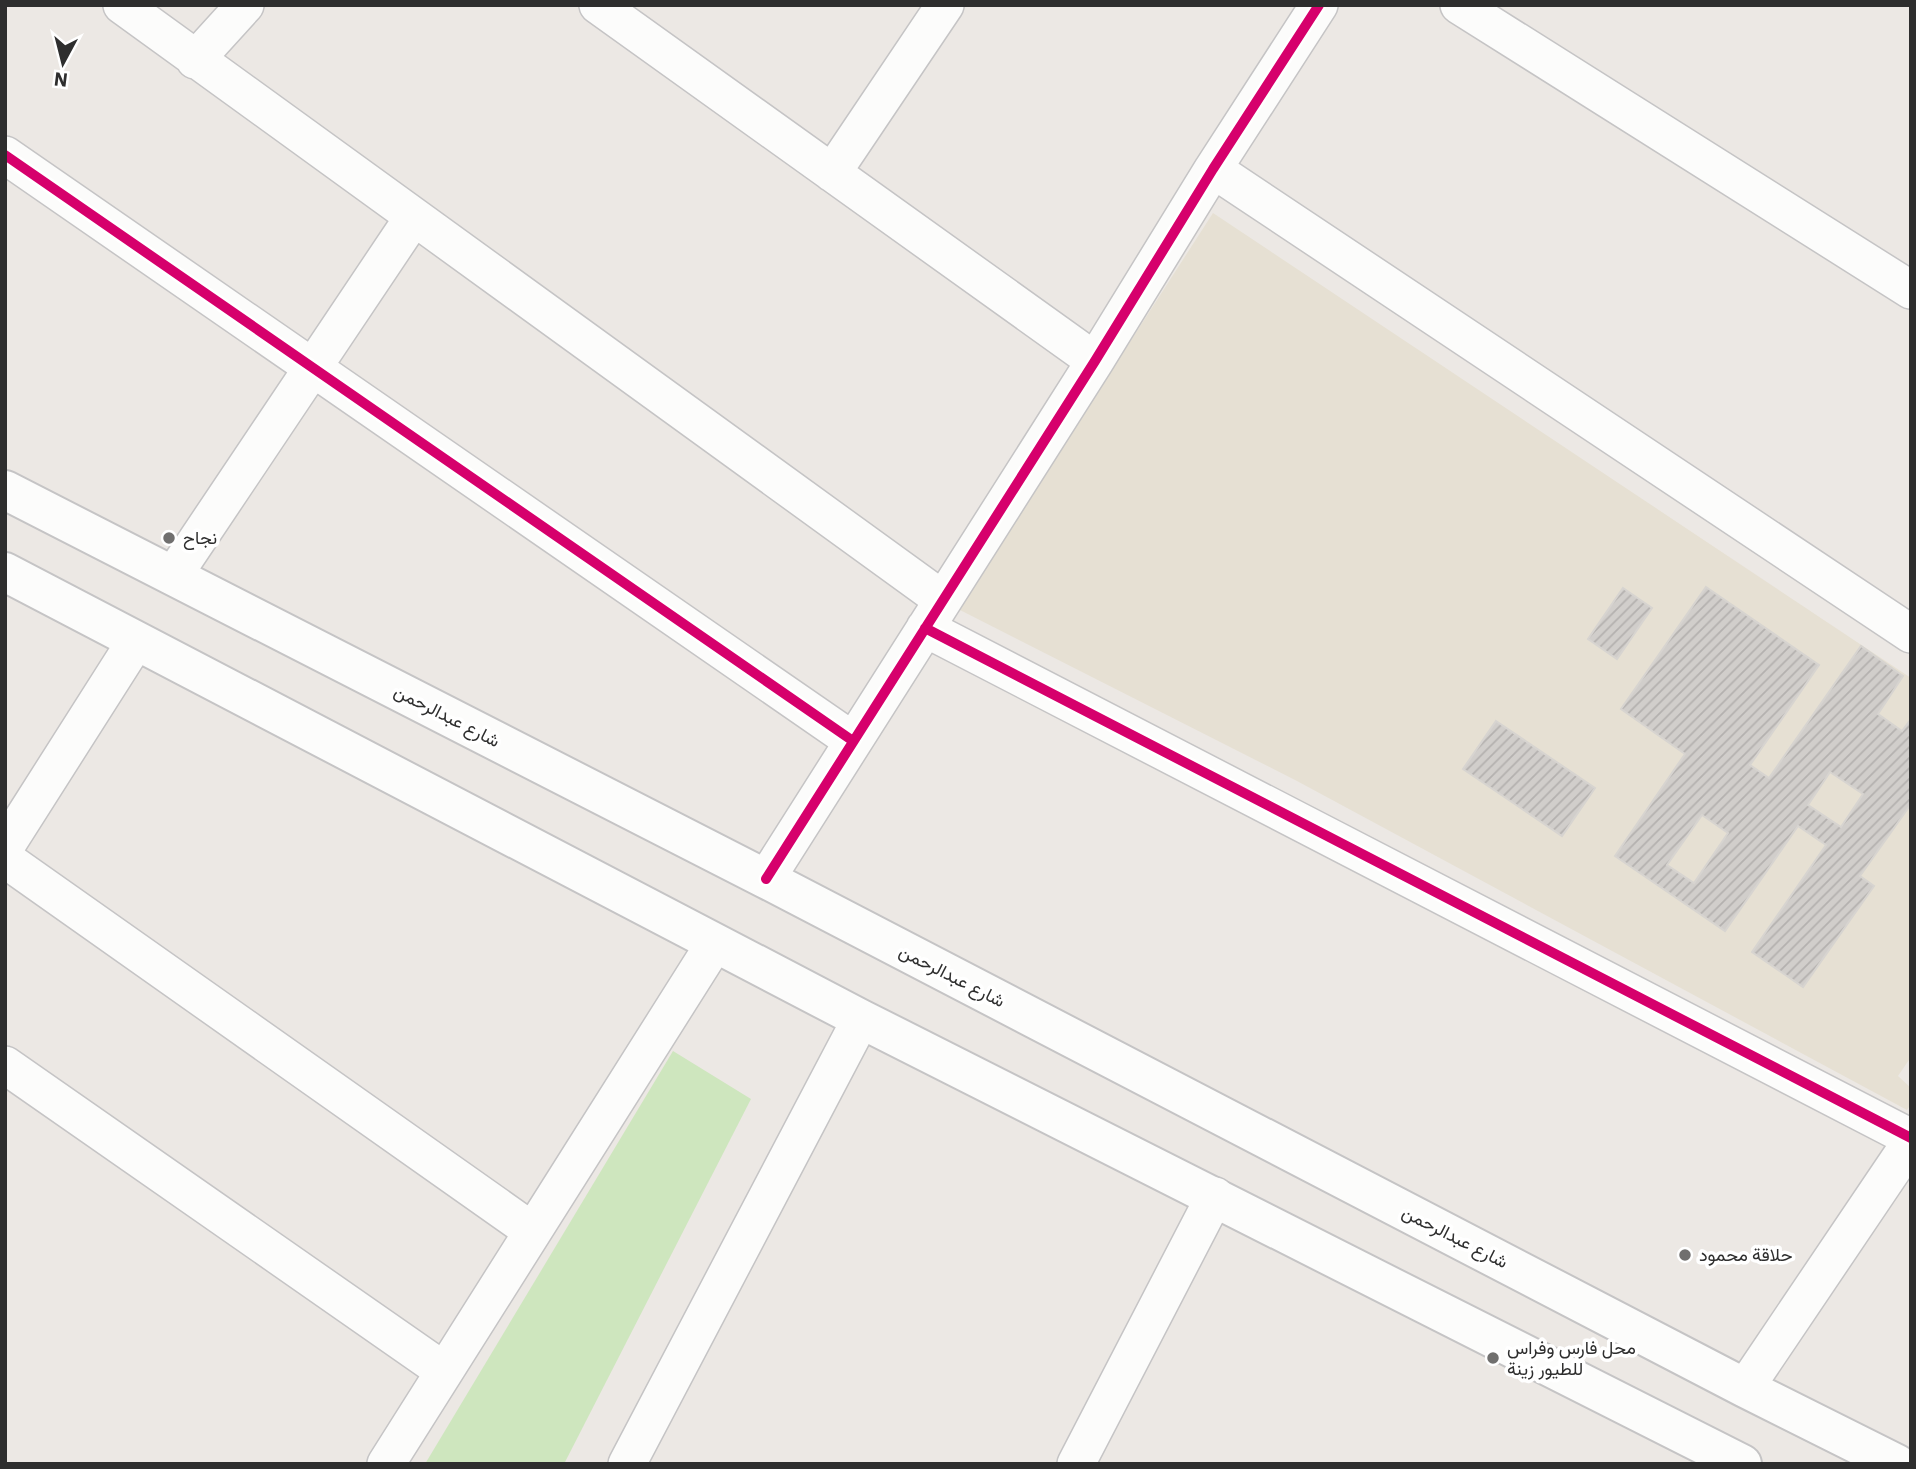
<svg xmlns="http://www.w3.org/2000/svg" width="1916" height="1469" viewBox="0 0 1916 1469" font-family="'IBM Plex Sans',Vazirmatn,sans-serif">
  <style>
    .education { fill: #e6e0d3 }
    .garden { fill: #cee6be }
    .building { fill: url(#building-hatch); stroke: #d7d4d0; stroke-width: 2; fill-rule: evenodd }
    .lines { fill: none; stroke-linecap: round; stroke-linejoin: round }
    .minor-casing { stroke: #c5c4c5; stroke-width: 40 }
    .secondary-casing { stroke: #c5c4c5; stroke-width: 42 }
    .minor { stroke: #fcfcfb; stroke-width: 37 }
    .secondary { stroke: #fcfcfb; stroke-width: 38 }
    .cycleway-casing { stroke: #fff; stroke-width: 15 }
    .cycleway { stroke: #d6006c; stroke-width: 10 }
    .poi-dot { fill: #706f6e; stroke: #fff; stroke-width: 2.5 }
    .labels { text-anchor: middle; stroke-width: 7; stroke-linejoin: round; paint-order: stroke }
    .poi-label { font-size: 18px; fill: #2e2e2e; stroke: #fff; text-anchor: start }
    .street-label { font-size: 18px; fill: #2e2e2e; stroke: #fff }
  </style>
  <defs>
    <pattern id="building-hatch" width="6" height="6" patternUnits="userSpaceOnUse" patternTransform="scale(1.75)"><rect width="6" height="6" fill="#d1cecb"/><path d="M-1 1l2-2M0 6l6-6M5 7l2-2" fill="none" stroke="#b4b1af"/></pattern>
  </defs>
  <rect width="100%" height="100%" fill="#ece8e4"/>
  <!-- education -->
  <path class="education" d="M 1213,213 L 1911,678 L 1911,1057 L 1898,1076 L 1911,1088 L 1911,1104 L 1907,1110 L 1297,781 L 958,609 Z"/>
  <!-- garden -->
  <path class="garden" d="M 673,1051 L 751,1099 L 564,1464 L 425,1464 Z"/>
  <!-- building -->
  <path class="building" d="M 1706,587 L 1819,665 L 1750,765 L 1769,778 L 1861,646 L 1903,676 L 1878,714 L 1902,731 L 1911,719 L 1911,804 L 1860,876 L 1874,886 L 1803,987 L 1752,952 L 1826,845 L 1798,826 L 1725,931 L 1615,856 L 1685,754 L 1621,709 ZM 1830,772 L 1863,794 L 1841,827 L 1808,805 ZM 1702,815 L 1728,833 L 1694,883 L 1667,865 Z
    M 1623,588 L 1652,608 L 1617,659 L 1588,639 Z
    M 1496,721 L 1595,788 L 1562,836 L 1463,769 Z"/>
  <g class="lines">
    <defs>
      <path id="minor" d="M 122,5 L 943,600
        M 598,5 L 1095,361
        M 1459,5 L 1911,290
        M 195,60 L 245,5
        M 5,155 L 853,741
        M 1213,169 L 1911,634
        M 832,173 L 945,5
        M 173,576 L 413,218
        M 925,628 L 1911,1138
        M 5,847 L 136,641
        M 5,859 L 532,1231
        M 766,879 L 1095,361 L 1213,169 L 1319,5
        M 5,1065 L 444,1371
        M 1745,1388 L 1911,1142
        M 386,1464 L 715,943
        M 627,1464 L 861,1019
        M 1076,1464 L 1215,1196"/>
      <path id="secondary" d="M 5,490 L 766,879 L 1745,1388 L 1897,1464
        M 5,572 L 861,1019 L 1742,1464"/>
    </defs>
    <!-- minor casing -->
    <use href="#minor" class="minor-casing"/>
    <!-- secondary casing -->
    <use href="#secondary" class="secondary-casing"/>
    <!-- minor -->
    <use href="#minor" class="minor"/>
    <!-- secondary -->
    <use href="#secondary" class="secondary"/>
    <defs>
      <path id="cycleway" d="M 5,155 L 853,741
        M 925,628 L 1911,1138
        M 766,879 L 1095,361 L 1213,169 L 1319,5"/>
    </defs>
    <!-- cycleway casing -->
    <use href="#cycleway" class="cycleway-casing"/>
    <!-- cycleway -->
    <use href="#cycleway" class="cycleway"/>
  </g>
  <!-- markers -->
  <g class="poi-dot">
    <circle cx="169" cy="538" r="7"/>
    <circle cx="1685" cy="1255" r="7"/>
    <circle cx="1493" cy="1358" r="7"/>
  </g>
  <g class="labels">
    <!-- poi labels -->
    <g class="poi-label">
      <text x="183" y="544">نجاح</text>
      <text x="1699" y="1261">حلاقة محمود</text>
      <text x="1507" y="1354">محل فارس وفراس<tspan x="1507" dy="21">للطيور زينة</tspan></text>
    </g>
    <!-- street labels -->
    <g class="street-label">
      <text transform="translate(447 716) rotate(27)" y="6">شارع عبدالرحمن</text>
      <text transform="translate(952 976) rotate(27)" y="6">شارع عبدالرحمن</text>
      <text transform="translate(1455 1237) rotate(27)" y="6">شارع عبدالرحمن</text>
    </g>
  </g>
  <!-- border -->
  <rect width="1916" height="1469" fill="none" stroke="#2e2e2e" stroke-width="14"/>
  <!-- north arrow -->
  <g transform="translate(63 63) rotate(187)" stroke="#ffffff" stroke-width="5" paint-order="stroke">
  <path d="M0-5L12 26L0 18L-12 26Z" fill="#2e2e2e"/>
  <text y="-10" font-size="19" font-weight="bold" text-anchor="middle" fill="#2e2e2e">N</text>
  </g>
</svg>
